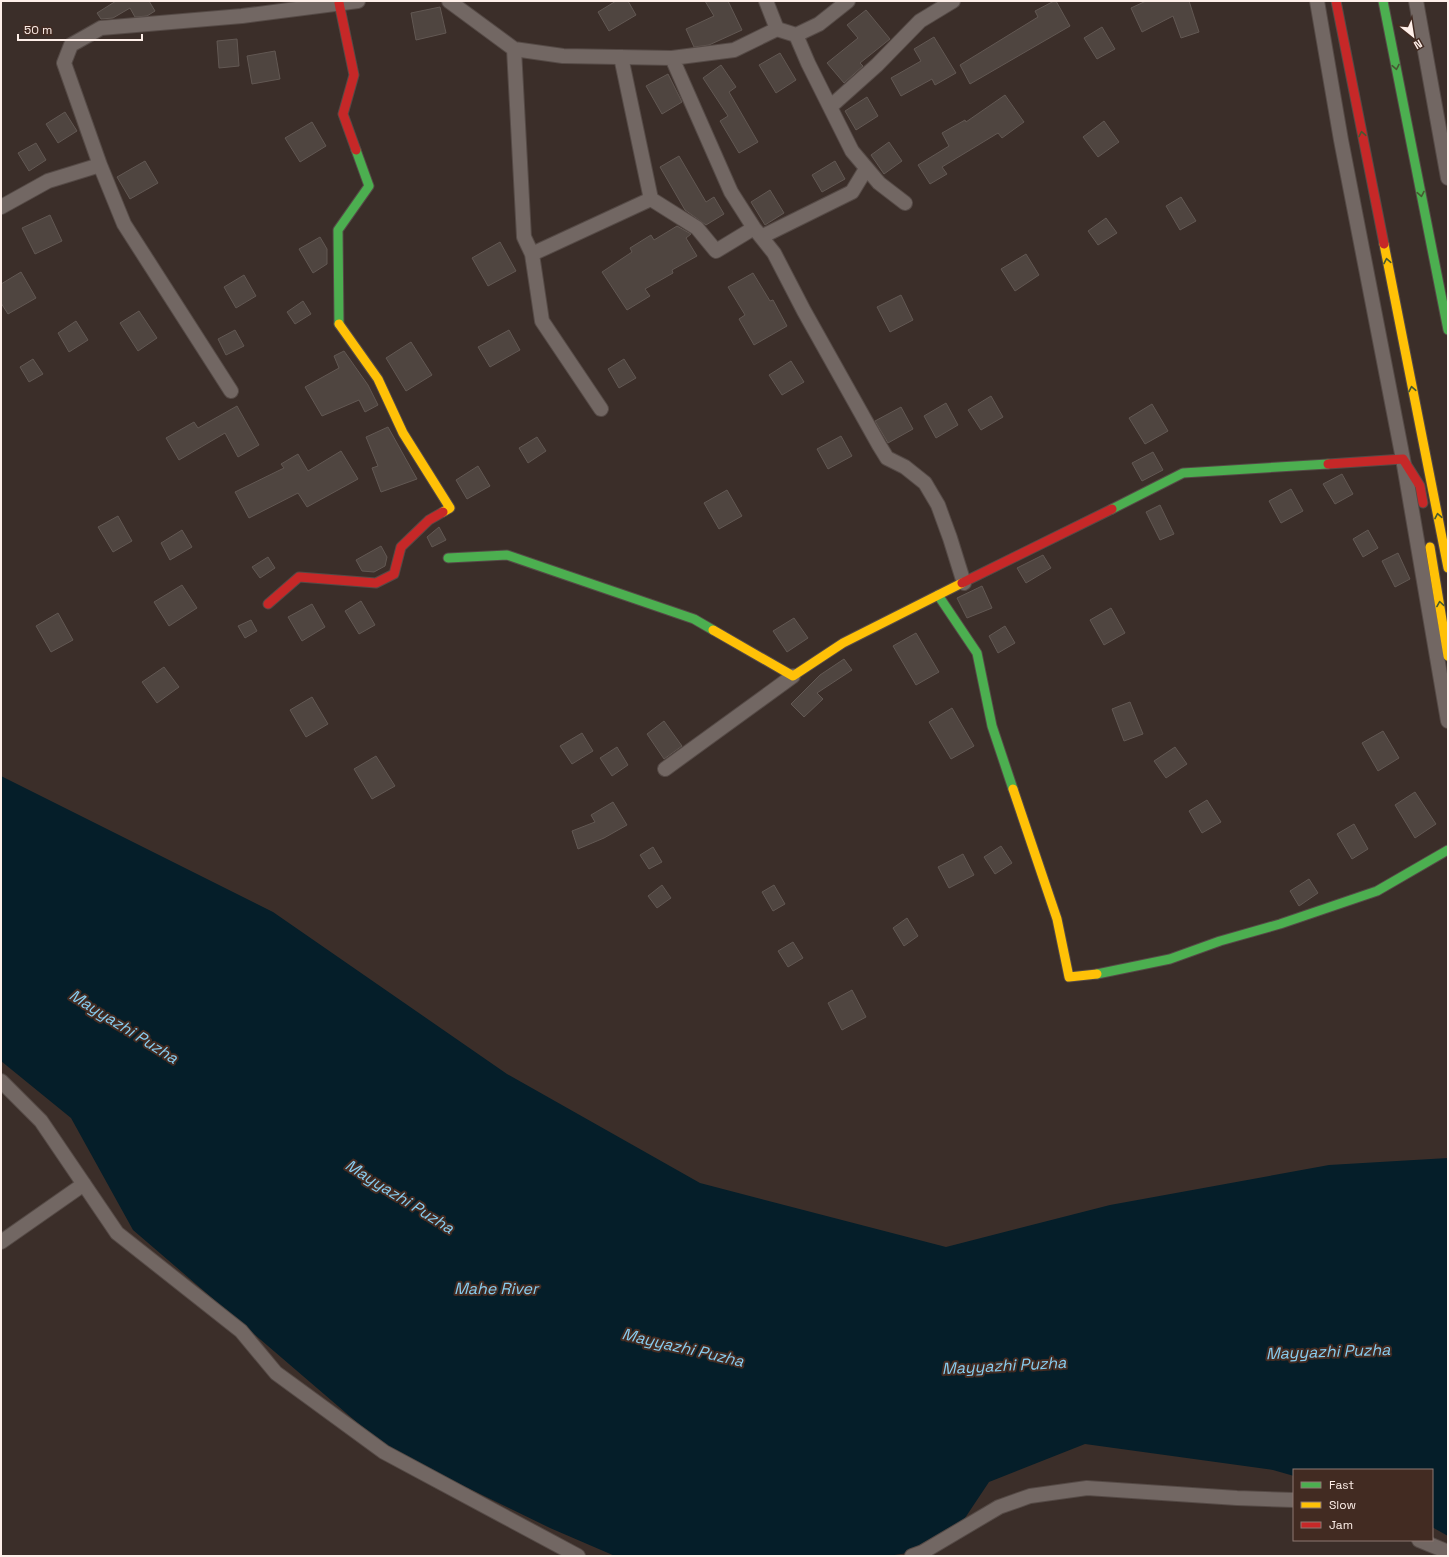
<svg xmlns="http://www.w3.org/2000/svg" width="1449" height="1557" viewBox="0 0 1449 1557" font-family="'Space Grotesk',sans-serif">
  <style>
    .water { fill: #051e29 }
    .building { fill: #4f4540; stroke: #625853 }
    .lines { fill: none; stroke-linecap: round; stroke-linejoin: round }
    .street-casing { stroke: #554a46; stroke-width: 16 }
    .fast-casing { stroke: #554a46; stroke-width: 11 }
    .slow-casing { stroke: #554a46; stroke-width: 11 }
    .jam-casing { stroke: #554a46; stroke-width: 11 }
    .street { stroke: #726763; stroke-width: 14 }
    .fast { stroke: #4caf50; stroke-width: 9 }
    .slow { stroke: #ffc107; stroke-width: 9 }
    .jam { stroke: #c62828; stroke-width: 9 }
    .oneway { stroke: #465932 }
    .labels { text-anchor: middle; stroke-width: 4; stroke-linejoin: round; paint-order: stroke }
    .water-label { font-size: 16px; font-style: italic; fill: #88cdf0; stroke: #422b22 }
  </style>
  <rect width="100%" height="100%" fill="#3b2e29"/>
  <!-- water -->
  <path class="water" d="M 1,776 L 273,912 L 507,1074 L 700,1183 L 946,1247 L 1110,1205 L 1329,1165 L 1448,1158 L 1448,1536 L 1432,1527 L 1432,1470 L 1294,1470 L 1294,1476 L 1273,1470 L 1085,1444 L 989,1482 L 963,1521 L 914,1552 L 888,1556 L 615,1556 L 550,1528 L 388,1449 L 133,1230 L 71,1118 L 1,1061 Z"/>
  <!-- building -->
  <path class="building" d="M 116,1 L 149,1 L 155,11 L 147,16 L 135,17 L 130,8 L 113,18 L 101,19 L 97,13 Z
    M 616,1 L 628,1 L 636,15 L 609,31 L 598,12 Z
    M 705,1 L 728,1 L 742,30 L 709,45 L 694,47 L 686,29 L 714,16 Z
    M 1054,1 L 1056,1 L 1070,26 L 970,84 L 960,65 L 1038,17 L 1035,11 Z
    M 1146,1 L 1189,1 L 1199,32 L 1181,38 L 1173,16 L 1142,32 L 1131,8 Z
    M 440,7 L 446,33 L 416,40 L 411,13 Z
    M 866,10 L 890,39 L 860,63 L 863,66 L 844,83 L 827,63 L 858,38 L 847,25 Z
    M 1102,27 L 1115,49 L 1097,59 L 1084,38 Z
    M 934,37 L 956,73 L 935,85 L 932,79 L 901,96 L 891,78 L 921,61 L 914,49 Z
    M 237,39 L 239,66 L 219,68 L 217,41 Z
    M 275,51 L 280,79 L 252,84 L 247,56 Z
    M 780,53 L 796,80 L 776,93 L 759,65 Z
    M 721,65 L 736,87 L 729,92 L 758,142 L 739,153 L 720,121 L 728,116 L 703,78 Z
    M 668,74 L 682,102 L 662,114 L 646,86 Z
    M 1005,95 L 1024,122 L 1002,138 L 998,133 L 942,167 L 947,174 L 930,184 L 918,165 L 949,146 L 942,133 L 965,120 L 966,122 Z
    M 867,97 L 878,116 L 856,130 L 845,111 Z
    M 65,112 L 77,131 L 58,143 L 46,124 Z
    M 1104,121 L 1119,142 L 1098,157 L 1083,137 Z
    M 312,122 L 326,146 L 300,162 L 285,138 Z
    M 889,142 L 902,161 L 884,174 L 871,155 Z
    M 36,143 L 46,160 L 29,171 L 18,153 Z
    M 679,156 L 706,202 L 714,197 L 724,214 L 706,225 L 685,210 L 660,167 Z
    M 145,161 L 158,183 L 130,199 L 117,177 Z
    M 835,161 L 845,179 L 822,192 L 812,175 Z
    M 770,190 L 784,213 L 765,225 L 751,202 Z
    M 1181,197 L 1196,221 L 1180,230 L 1166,206 Z
    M 50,215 L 62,241 L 35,254 L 22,228 Z
    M 1106,218 L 1117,233 L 1098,245 L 1088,231 Z
    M 677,226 L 691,234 L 686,238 L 697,256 L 672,270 L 673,273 L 645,289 L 650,296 L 627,310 L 602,272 L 632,252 L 630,248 L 651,235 L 654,240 Z
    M 320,237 L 327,249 L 327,264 L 313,273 L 299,249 Z
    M 500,242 L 516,271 L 488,286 L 472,258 Z
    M 1026,254 L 1039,275 L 1015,291 L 1001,269 Z
    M 21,272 L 36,298 L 8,314 L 1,303 L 1,284 Z
    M 753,273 L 770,301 L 773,300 L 787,326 L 754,345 L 739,319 L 745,315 L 728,287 Z
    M 244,275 L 256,296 L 236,308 L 224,287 Z
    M 901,295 L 913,320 L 890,332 L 877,307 Z
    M 303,301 L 311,314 L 295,324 L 287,312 Z
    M 139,311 L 157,338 L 138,351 L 120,323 Z
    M 76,321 L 88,340 L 69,352 L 58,333 Z
    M 235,330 L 244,346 L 226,355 L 218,339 Z
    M 509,330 L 520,350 L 490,367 L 478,347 Z
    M 411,342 L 432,375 L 406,391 L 386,358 Z
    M 344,351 L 368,385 L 378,405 L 365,412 L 359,400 L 322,416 L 305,387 L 339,368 L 334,356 Z
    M 33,359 L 43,374 L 29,382 L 20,367 Z
    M 624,359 L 636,378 L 619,388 L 608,369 Z
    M 791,361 L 804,382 L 782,395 L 769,375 Z
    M 991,396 L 1003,417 L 981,430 L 968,410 Z
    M 946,403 L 958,425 L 936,438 L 924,416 Z
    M 1152,404 L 1168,431 L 1145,444 L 1129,418 Z
    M 237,406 L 259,445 L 238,457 L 225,433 L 179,460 L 166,438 L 194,422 L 198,428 Z
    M 901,407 L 913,429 L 888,443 L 875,421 Z
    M 388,427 L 417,479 L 381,492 L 372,468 L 378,466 L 366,437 Z
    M 841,436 L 852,456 L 828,469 L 817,449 Z
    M 537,437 L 546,451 L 528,463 L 519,448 Z
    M 341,451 L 358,479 L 307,507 L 298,493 L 249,518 L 235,492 L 284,468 L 281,464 L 298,454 L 308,471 Z
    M 1153,452 L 1163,470 L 1142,481 L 1132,463 Z
    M 478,466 L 490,486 L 467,499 L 456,480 Z
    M 1342,474 L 1353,494 L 1335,504 L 1323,484 Z
    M 1291,489 L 1303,511 L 1281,523 L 1269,501 Z
    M 727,490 L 742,516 L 719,529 L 704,503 Z
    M 1160,505 L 1174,534 L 1160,540 L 1146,512 Z
    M 118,516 L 132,541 L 113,552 L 98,527 Z
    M 439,527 L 446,540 L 432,547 L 427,537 Z
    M 182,530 L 192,547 L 170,560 L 161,543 Z
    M 1368,530 L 1378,548 L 1363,557 L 1353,539 Z
    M 381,546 L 387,557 L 385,566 L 374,572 L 362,571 L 356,560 Z
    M 1398,553 L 1410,579 L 1395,587 L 1382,561 Z
    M 1043,555 L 1051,568 L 1026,583 L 1017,568 Z
    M 268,557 L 275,568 L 260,578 L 252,567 Z
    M 182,585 L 197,608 L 169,626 L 154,602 Z
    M 982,586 L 992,608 L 967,618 L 957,598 Z
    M 361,601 L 375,625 L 359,634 L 345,611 Z
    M 312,604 L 325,627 L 302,641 L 288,617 Z
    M 1111,608 L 1125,633 L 1104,645 L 1090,620 Z
    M 58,613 L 73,640 L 51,652 L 36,626 Z
    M 794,618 L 808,638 L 787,652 L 773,631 Z
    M 251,620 L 257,631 L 245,638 L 238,626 Z
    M 1005,626 L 1015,643 L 998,653 L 989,636 Z
    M 916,633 L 939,672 L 916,685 L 893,646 Z
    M 844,659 L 852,670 L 817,693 L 823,699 L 804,717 L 791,704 L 820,675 Z
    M 164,667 L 179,687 L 157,703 L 142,682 Z
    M 312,697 L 328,724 L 306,737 L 290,710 Z
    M 1130,702 L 1143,734 L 1124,741 L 1112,709 Z
    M 952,708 L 974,746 L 951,759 L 929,722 Z
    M 664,721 L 682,746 L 664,759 L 647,734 Z
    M 1383,731 L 1399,758 L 1378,771 L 1362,743 Z
    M 582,733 L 593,751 L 572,764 L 560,746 Z
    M 617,747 L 628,765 L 612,776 L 600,758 Z
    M 1175,747 L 1187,764 L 1166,778 L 1154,761 Z
    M 376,756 L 395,786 L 372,799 L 354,769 Z
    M 1415,792 L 1436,824 L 1415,838 L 1395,805 Z
    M 1207,800 L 1221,822 L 1202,833 L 1189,811 Z
    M 613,802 L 627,825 L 604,838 L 578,849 L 572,831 L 595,822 L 591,815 Z
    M 1354,824 L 1368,849 L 1352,859 L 1337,834 Z
    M 1001,846 L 1012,863 L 995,874 L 984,857 Z
    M 653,847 L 662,862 L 649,869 L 640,855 Z
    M 963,854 L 974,875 L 949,888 L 938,867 Z
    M 1309,879 L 1318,893 L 1299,906 L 1290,891 Z
    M 662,885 L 671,898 L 657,908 L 648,896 Z
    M 774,885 L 785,904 L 773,911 L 762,892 Z
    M 907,918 L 918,936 L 904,946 L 893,928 Z
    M 793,942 L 803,958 L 788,967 L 778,951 Z
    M 852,990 L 866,1017 L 842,1030 L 828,1003 Z"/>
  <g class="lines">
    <defs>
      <path id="street" d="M 449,1 L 514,49 L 524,237 L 532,254 L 651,199 L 621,57
        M 766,1 L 777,29
        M 1317,1 L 1341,140 L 1403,459 L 1448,721
        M 1416,1 L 1448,178
        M 796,35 L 808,63 L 852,151 L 879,183 L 905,203
        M 514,49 L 563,56 L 672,58 L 734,50 L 777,29 L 796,35 L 819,24 L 848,1
        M 672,58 L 731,192 L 754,228 L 774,253 L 804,311 L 879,445 L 887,458 L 905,467 L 925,483 L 938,505 L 950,538 L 964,583
        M 830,107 L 877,65 L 920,21 L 953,1
        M 651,199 L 697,228 L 716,251 L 754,228
        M 1,207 L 48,181 L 100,165
        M 761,237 L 852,192 L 866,169
        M 532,254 L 542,321 L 601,409
        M 231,391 L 124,224 L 100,165 L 64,63 L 71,45 L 101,28 L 242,16 L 358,1
        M 665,769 L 793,676
        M 1,1081 L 41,1121 L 117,1233 L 241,1331 L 276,1373 L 384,1452 L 578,1556
        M 1,1242 L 84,1184
        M 1419,1540 L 1448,1552
        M 912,1556 L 923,1552 L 999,1507 L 1030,1496 L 1087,1488 L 1237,1498 L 1294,1500"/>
      <path id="fast" d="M 1383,1 L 1448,330
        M 339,324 L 338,230 L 369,186 L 356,150
        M 1112,509 L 1183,473 L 1328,464
        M 448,558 L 507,555 L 694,619 L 713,630
        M 938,595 L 977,653 L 992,726 L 1013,789
        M 1097,974 L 1170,959 L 1220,941 L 1280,924 L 1377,891 L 1448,850"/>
      <path id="slow" d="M 1384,244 L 1448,568
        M 339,324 L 378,379 L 403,433 L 450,508 L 443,512
        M 1430,547 L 1448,656
        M 713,630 L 793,676 L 843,643 L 962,583
        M 1013,789 L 1057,919 L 1069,977 L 1097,974"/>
      <path id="jam" d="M 1336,1 L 1384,244
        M 339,3 L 354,75 L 343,114 L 356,150
        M 1403,459 L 1420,486 L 1423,503
        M 1328,464 L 1403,459
        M 962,583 L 1112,509
        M 268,604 L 299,577 L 376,583 L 394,574 L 401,547 L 429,520 L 443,512"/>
    </defs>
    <!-- street casing -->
    <use href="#street" class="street-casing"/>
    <!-- fast casing -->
    <use href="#fast" class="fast-casing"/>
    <!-- slow casing -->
    <use href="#slow" class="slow-casing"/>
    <!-- jam casing -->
    <use href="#jam" class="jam-casing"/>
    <!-- street -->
    <use href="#street" class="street"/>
    <!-- fast -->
    <use href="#fast" class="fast"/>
    <!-- slow -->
    <use href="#slow" class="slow"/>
    <!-- jam -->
    <use href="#jam" class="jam"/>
  </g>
  <!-- one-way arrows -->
  <defs><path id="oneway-chevron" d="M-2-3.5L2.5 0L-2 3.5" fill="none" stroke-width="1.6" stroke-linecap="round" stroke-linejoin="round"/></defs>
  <g class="oneway">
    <use href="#oneway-chevron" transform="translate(1396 67) rotate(79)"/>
    <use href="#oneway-chevron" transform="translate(1362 134) rotate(-101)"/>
    <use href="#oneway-chevron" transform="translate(1421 194) rotate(79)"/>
    <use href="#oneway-chevron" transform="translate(1387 261) rotate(-101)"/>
    <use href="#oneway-chevron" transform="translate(1412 389) rotate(-101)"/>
    <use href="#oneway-chevron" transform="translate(1438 516) rotate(-101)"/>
    <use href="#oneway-chevron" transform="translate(1440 604) rotate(-99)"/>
  </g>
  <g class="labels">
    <!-- water labels -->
    <g class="water-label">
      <text transform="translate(124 1026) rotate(32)" y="6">Mayyazhi Puzha</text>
      <text transform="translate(400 1196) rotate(32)" y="6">Mayyazhi Puzha</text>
      <text x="496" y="1294">Mahe River</text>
      <text transform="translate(683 1347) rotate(13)" y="6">Mayyazhi Puzha</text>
      <text transform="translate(1328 1351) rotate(-2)" y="6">Mayyazhi Puzha</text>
      <text transform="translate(1004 1365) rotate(-3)" y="6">Mayyazhi Puzha</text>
    </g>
  </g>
  <!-- border -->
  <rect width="1449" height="1557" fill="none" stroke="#feefe9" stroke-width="4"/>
  <!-- legend -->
  <rect x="1293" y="1469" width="140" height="72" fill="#422b22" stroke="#8d7972"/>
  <rect x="1301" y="1482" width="20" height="6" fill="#4caf50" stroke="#8d7972"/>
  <text x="1329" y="1489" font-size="12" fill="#feefe9">Fast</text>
  <rect x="1301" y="1502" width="20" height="6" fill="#ffc107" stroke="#8d7972"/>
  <text x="1329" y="1509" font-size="12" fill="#feefe9">Slow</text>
  <rect x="1301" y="1522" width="20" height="6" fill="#c62828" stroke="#8d7972"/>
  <text x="1329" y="1529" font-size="12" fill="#feefe9">Jam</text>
  <!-- north arrow -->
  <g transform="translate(1413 36) rotate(150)" stroke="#422b22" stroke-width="3" paint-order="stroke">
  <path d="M0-3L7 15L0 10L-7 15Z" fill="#feefe9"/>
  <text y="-6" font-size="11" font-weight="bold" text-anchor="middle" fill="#feefe9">N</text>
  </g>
  <!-- scale -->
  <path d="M18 34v6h124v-6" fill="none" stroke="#feefe9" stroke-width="2"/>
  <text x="24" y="34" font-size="12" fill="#feefe9" stroke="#422b22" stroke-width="3" paint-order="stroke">50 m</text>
</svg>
